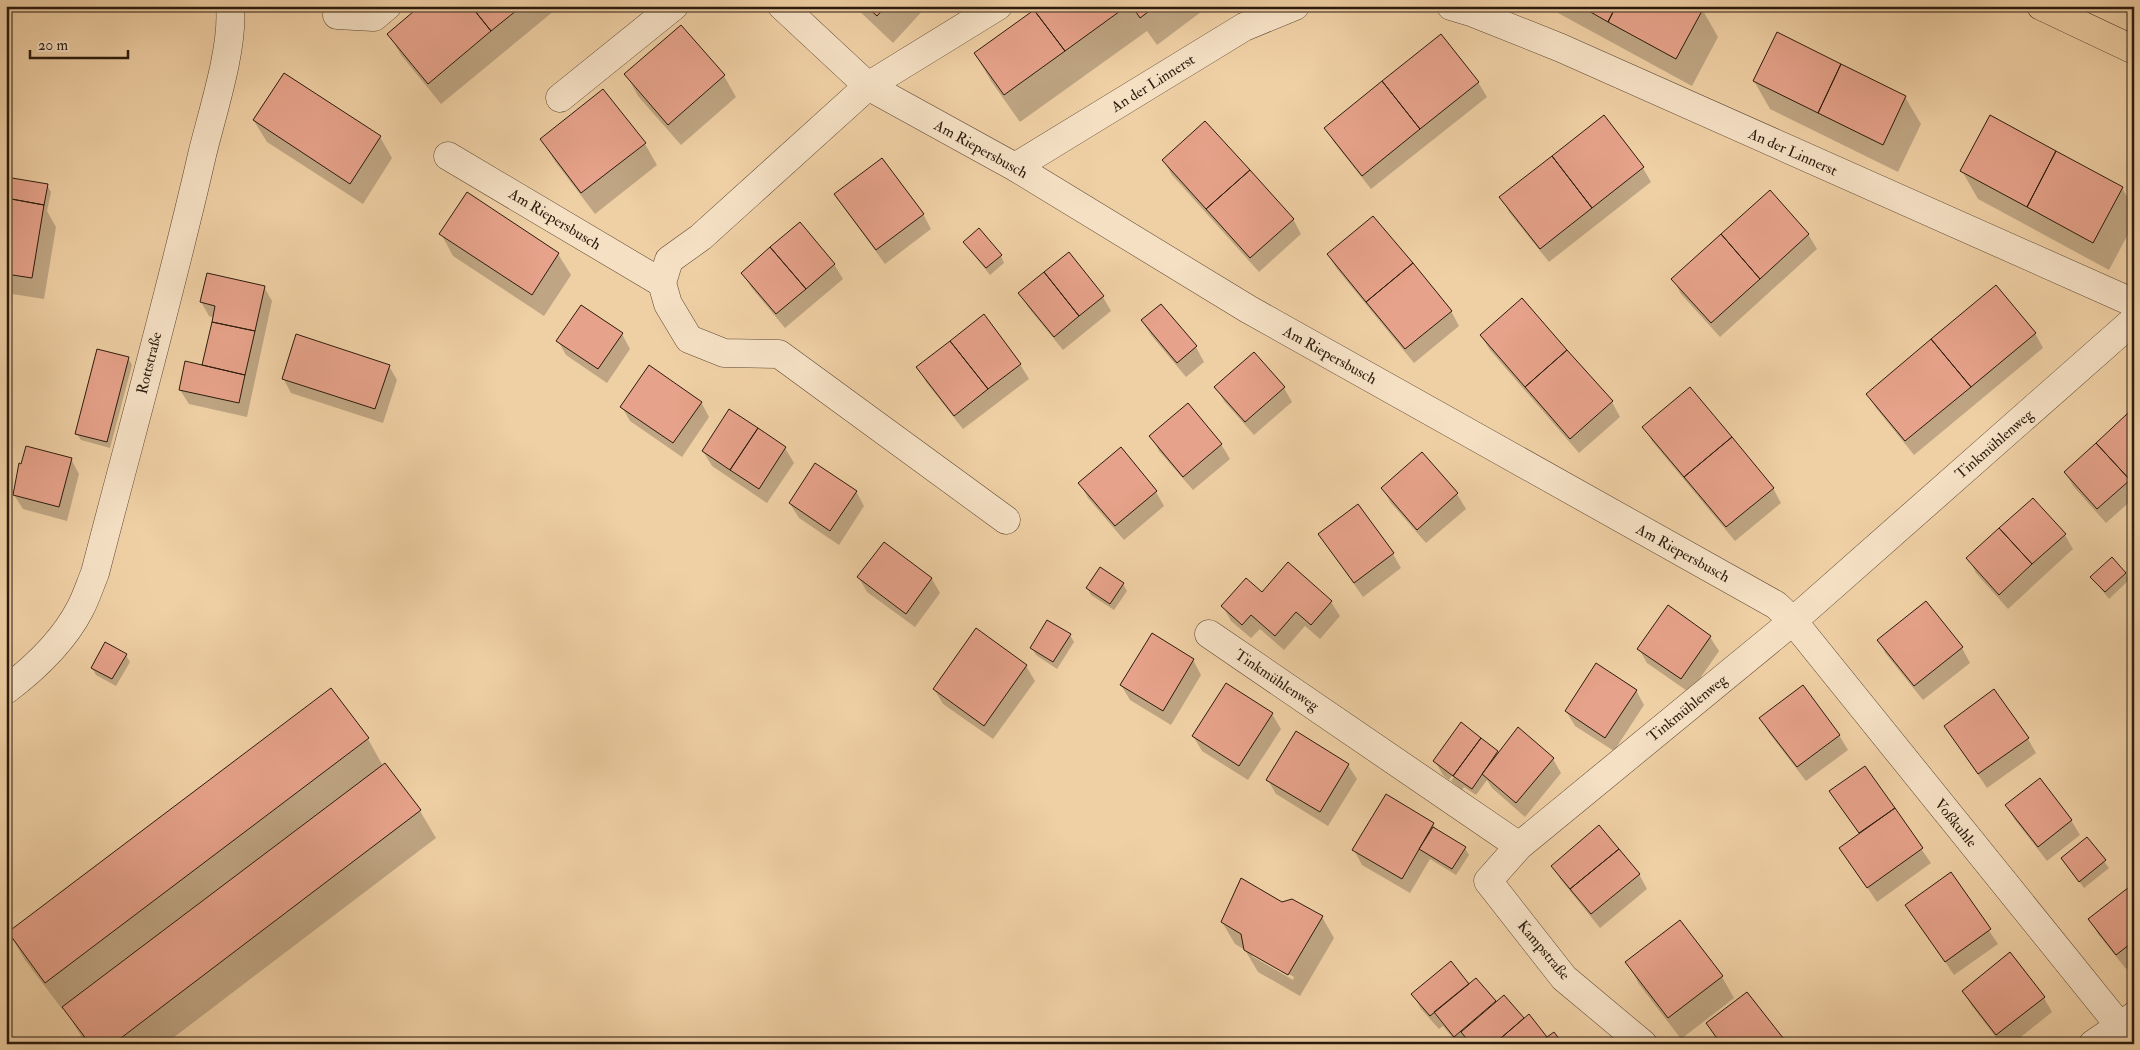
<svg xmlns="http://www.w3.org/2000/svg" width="2140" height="1050" viewBox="0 0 2140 1050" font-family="'IM FELL Double Pica',serif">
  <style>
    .shadow { fill: #0003; fill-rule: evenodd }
    .building { fill: #e6a28a; stroke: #2b1b0c }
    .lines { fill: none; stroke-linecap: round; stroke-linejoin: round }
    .minor-casing { stroke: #5c4832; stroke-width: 29 }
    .major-casing { stroke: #2b1b0c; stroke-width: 29 }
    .minor { stroke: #f5e0c4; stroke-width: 28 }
    .major { stroke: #efcfa4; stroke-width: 28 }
    .labels { text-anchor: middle; stroke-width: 4; stroke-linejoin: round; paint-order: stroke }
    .street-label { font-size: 15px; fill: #2b1b0c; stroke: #f5e0c4 }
  </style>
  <rect width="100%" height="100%" fill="#efcfa4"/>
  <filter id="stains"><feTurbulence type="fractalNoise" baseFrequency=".004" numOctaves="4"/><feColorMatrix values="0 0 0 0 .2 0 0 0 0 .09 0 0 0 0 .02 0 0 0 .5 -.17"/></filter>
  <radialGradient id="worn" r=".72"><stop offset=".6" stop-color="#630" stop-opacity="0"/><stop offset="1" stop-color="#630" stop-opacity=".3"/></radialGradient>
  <!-- shadow -->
  <path class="shadow" d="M 422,6 L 560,6 L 441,104 L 401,55 L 389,34 Z
    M 574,6 L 585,6 L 579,11 Z
    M 854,6 L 927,6 L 893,43 Z
    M 1041,6 L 1209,6 L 1157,45 L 1147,31 L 1020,122 L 991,81 L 975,54 Z
    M 1554,6 L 1696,6 L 1702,9 L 1718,37 L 1692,86 L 1558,13 Z
    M 681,26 L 724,76 L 736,97 L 681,145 L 638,96 L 626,74 Z
    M 1754,81 L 1905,97 L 1921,124 L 1898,172 L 1770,109 Z
    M 1478,82 L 1487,97 L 1371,189 L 1334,142 L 1325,128 Z
    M 1604,117 L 1643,168 L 1651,182 L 1549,262 L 1509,212 L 1501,197 Z
    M 254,121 L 380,137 L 392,158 L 363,204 L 267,142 Z
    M 542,139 L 645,144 L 657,165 L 595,214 L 554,160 Z
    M 1163,160 L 1293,219 L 1301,234 L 1259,272 L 1172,175 Z
    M 1962,171 L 2122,188 L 2134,209 L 2134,223 L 2109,270 L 1978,199 Z
    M 6,179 L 47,185 L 51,192 L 47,211 L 56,227 L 44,299 L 6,293 Z
    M 835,194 L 923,214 L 931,229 L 885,264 L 844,208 Z
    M 441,234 L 558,254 L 571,275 L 544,316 L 453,256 Z
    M 1808,234 L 1817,249 L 1720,337 L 1681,294 L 1673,279 Z
    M 969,249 L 1001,256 L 1004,263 L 990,275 Z
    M 1328,255 L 1451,311 L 1459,326 L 1414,363 L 1337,269 Z
    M 834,264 L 843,279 L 785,328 L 751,287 L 743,273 Z
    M 264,287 L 272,301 L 247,417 L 189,404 L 180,390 L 202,366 L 214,318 L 209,316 L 201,302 Z
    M 1020,293 L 1103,297 L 1111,311 L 1063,350 L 1028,307 Z
    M 1161,305 L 1196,347 L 1204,362 L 1186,377 L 1151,335 L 1142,321 Z
    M 2035,333 L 2043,348 L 1914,455 L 1876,408 L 1867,394 Z
    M 622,334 L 630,349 L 607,383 L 566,355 L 558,341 Z
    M 1481,336 L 1612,402 L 1620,417 L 1579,453 L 1490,350 Z
    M 128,358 L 132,365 L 110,448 L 81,440 L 77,434 Z
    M 1020,364 L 1029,379 L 963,429 L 926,382 L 918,367 Z
    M 389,366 L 397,380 L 383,423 L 291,393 L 283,378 Z
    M 1216,387 L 1284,388 L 1292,402 L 1254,435 L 1224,401 Z
    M 701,402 L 709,417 L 682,457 L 630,421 L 622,407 Z
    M 2134,421 L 2134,498 L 2106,523 L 2074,487 L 2065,473 Z
    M 1644,427 L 1773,488 L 1781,503 L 1735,541 L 1652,441 Z
    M 1151,436 L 1221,444 L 1230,459 L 1193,490 L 1159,451 Z
    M 785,448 L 794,463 L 767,503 L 712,466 L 703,451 Z
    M 1422,453 L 1457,494 L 1466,509 L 1426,543 L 1391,503 L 1382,488 Z
    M 71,459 L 79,474 L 67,521 L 23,509 L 14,495 Z
    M 1080,483 L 1156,492 L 1164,506 L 1124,540 L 1088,498 Z
    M 856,491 L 864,506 L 839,545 L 799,518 L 790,504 Z
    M 1319,534 L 1393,554 L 1401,568 L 1363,597 Z
    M 2065,535 L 2073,549 L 2008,609 L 1976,573 L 1968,558 Z
    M 884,543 L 932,579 L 940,593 L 915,627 L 867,592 L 859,578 Z
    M 2125,573 L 2129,580 L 2109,599 L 2091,577 Z
    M 1123,584 L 1127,591 L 1114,610 L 1091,595 L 1087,588 Z
    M 1262,594 L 1331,602 L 1340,616 L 1320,639 L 1305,626 L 1284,650 L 1260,629 L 1251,638 L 1231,621 L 1223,606 Z
    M 1925,602 L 1962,648 L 1970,663 L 1923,700 L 1886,654 L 1878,640 Z
    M 1070,635 L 1074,642 L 1057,669 L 1036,655 L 1032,648 Z
    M 1710,637 L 1719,651 L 1690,693 L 1647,663 L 1639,649 Z
    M 126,655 L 130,662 L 116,686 L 96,675 L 92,668 Z
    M 1193,660 L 1201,675 L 1171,725 L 1130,700 L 1121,685 Z
    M 1026,666 L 1035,681 L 993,739 L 943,704 L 934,689 Z
    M 1636,690 L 1644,705 L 1614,751 L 1575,726 L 1566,711 Z
    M 1272,714 L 1281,729 L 1248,780 L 1202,751 L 1193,736 Z
    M 1761,718 L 1839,735 L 1848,750 L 1806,781 L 1769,733 Z
    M 1461,724 L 1499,754 L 1553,759 L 1561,773 L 1525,817 L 1492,788 L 1487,780 L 1476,795 L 1464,787 L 1462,790 L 1451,781 L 1479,742 L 1476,742 L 1449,780 L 1443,775 L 1435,761 Z
    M 1945,726 L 2028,739 L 2036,753 L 1987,788 Z
    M 368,739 L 383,766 L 385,764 L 420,811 L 436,838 L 165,1044 L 86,1044 L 64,1008 L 62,1009 L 25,960 L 9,933 Z
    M 1348,765 L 1357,779 L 1328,826 L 1276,794 L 1268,780 Z
    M 1865,768 L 1931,863 L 1877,902 L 1841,849 L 1860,835 L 1831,792 Z
    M 2007,806 L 2071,820 L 2080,835 L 2047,861 L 2015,820 Z
    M 1433,824 L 1437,831 L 1465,848 L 1469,855 L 1456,875 L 1430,859 L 1410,893 L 1362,865 L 1354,850 Z
    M 2087,839 L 2109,868 L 2084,888 L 2062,858 Z
    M 1552,866 L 1639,874 L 1647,889 L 1600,928 L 1561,880 Z
    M 1951,874 L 1998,944 L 1954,975 L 1907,905 Z
    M 2132,885 L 2134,962 L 2126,969 L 2098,934 L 2090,919 Z
    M 1322,917 L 1334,938 L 1300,996 L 1258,972 L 1245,950 L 1235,944 L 1222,922 ZM 1252,953 L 1294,977 L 1293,980 L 1252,956 Z
    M 1627,962 L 1722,977 L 1734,998 L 1681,1039 L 1639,984 Z
    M 1476,979 L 1496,1003 L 1504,997 L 1524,1020 L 1547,1039 L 1562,1044 L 1458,1044 L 1443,1026 L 1439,1029 L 1421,1009 L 1413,994 L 1469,986 Z
    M 1963,991 L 2044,998 L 2052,1012 L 2012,1044 L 2001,1044 L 1972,1006 Z"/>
  <!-- building -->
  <path class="building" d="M 420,6 L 471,6 L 491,31 L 428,84 L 387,34 Z
    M 471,6 L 522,6 L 491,31 Z
    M 866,6 L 886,6 L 877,16 Z
    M 1039,6 L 1127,6 L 1065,51 L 1034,10 Z
    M 1132,6 L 1156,6 L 1140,18 Z
    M 1580,6 L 1616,6 L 1608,22 Z
    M 1616,6 L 1699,6 L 1703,9 L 1676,59 L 1608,22 Z
    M 1034,10 L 1065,51 L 1004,95 L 974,53 Z
    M 681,25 L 725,75 L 668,125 L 624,74 Z
    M 1777,32 L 1841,64 L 1818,113 L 1753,81 Z
    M 1441,34 L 1479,82 L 1420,129 L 1382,81 Z
    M 1841,64 L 1906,96 L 1883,145 L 1818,113 Z
    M 284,73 L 381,136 L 350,184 L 253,120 Z
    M 1382,81 L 1420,129 L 1362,176 L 1324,128 Z
    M 603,89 L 646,143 L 581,193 L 540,139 Z
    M 1604,115 L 1644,167 L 1592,208 L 1552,156 Z
    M 1990,115 L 2056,151 L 2027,207 L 1960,171 Z
    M 1205,121 L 1250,170 L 1206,209 L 1162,160 Z
    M 2056,151 L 2123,187 L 2093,243 L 2027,207 Z
    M 1552,156 L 1592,208 L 1540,249 L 1499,197 Z
    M 882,158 L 924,214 L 876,250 L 834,194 Z
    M 1250,170 L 1294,219 L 1250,258 L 1206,209 Z
    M 6,177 L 48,184 L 44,205 L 6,198 Z
    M 1770,190 L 1809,234 L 1760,279 L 1721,234 Z
    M 467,192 L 559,253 L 532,295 L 439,234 Z
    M 6,198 L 44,205 L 32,278 L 6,274 Z
    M 1373,216 L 1413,263 L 1366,302 L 1327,254 Z
    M 800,222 L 835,264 L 806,289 L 770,247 Z
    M 979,228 L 1002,255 L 986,268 L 963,242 Z
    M 1721,234 L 1760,279 L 1711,323 L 1671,279 Z
    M 770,247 L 806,289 L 776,314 L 741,273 Z
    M 1069,252 L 1104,296 L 1079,316 L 1044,272 Z
    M 1413,263 L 1452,311 L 1405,349 L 1366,302 Z
    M 1044,272 L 1079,316 L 1054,337 L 1018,293 Z
    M 207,273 L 265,286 L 255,331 L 212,322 L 215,306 L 200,302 Z
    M 1996,285 L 2036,333 L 1971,387 L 1931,339 Z
    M 1522,298 L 1567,350 L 1525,387 L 1480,335 Z
    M 1161,304 L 1197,346 L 1177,363 L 1141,320 Z
    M 581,305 L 623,333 L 598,369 L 556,341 Z
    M 984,314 L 1021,364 L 988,389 L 950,341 Z
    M 212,322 L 255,331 L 245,375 L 202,365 Z
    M 296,334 L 390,365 L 375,409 L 282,379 Z
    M 1931,339 L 1971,387 L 1905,441 L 1866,394 Z
    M 950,341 L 988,389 L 954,416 L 916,367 Z
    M 97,349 L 129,357 L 107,442 L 75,434 Z
    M 1567,350 L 1613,401 L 1570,439 L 1525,387 Z
    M 1254,352 L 1285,387 L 1245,422 L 1214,387 Z
    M 185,361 L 245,375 L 239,403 L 179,390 Z
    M 649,365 L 702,402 L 673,443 L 620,407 Z
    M 1690,387 L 1732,437 L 1684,477 L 1642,427 Z
    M 1188,403 L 1222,444 L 1183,477 L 1149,436 Z
    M 729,409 L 758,428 L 730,470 L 702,451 Z
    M 2128,413 L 2134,419 L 2134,476 L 2130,480 L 2096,443 Z
    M 758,428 L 786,447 L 759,489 L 730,470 Z
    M 1732,437 L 1774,488 L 1726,527 L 1684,477 Z
    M 2096,443 L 2130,480 L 2097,509 L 2064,472 Z
    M 26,446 L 72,458 L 59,507 L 13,495 L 19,463 L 21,464 Z
    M 1121,447 L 1157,491 L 1115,526 L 1078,483 Z
    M 1422,452 L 1458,493 L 1417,530 L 1381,488 Z
    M 815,463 L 857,491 L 830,531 L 789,503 Z
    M 2033,498 L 2066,534 L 2032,564 L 1999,528 Z
    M 1358,504 L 1394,553 L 1354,583 L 1318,534 Z
    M 1999,528 L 2032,564 L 1999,595 L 1966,558 Z
    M 884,542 L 932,578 L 906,614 L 857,577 Z
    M 2112,557 L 2126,573 L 2105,592 L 2090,577 Z
    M 1288,562 L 1332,601 L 1311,625 L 1296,612 L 1275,636 L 1251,615 L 1242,625 L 1221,606 L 1246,578 L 1262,592 Z
    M 1100,567 L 1124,583 L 1110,604 L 1086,588 Z
    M 1926,601 L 1963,647 L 1914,686 L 1877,640 Z
    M 1668,605 L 1711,636 L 1681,679 L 1637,649 Z
    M 1047,620 L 1071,634 L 1053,662 L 1030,648 Z
    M 976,628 L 1027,665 L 984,726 L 933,689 Z
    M 1152,633 L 1194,659 L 1163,711 L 1120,685 Z
    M 105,642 L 127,654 L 112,679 L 91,668 Z
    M 1596,663 L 1637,690 L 1605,738 L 1565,711 Z
    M 1226,683 L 1273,713 L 1239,766 L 1192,736 Z
    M 1803,685 L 1840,735 L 1797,767 L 1759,718 Z
    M 331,688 L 369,738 L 45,983 L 8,932 Z
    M 1994,689 L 2029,738 L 1978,774 L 1944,726 Z
    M 1461,722 L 1481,738 L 1453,776 L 1433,761 Z
    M 1518,727 L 1554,758 L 1516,803 L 1482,774 Z
    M 1296,731 L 1349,764 L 1320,812 L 1266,780 Z
    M 1481,738 L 1498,751 L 1472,789 L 1453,776 Z
    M 385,763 L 421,810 L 113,1044 L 90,1044 L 62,1007 Z
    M 1865,766 L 1895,808 L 1859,833 L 1829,791 Z
    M 2040,778 L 2072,820 L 2038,847 L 2005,805 Z
    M 1386,794 L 1434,823 L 1402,879 L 1352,850 Z
    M 1895,808 L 1923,848 L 1867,888 L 1839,848 Z
    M 1599,825 L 1619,849 L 1570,889 L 1551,866 Z
    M 1433,827 L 1466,847 L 1452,869 L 1419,849 Z
    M 2087,837 L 2106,860 L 2079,882 L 2061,858 Z
    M 1619,849 L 1640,874 L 1591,914 L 1570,889 Z
    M 1951,872 L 1991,929 L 1945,962 L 1905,905 Z
    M 1241,878 L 1282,902 L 1292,899 L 1323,916 L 1288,975 L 1244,950 L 1241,934 L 1221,922 Z
    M 2133,884 L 2134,941 L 2116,955 L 2088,919 Z
    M 1680,920 L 1723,976 L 1668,1018 L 1625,962 Z
    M 2010,952 L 2045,997 L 1996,1035 L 1962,991 Z
    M 1451,961 L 1469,984 L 1430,1016 L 1411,994 Z
    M 1476,978 L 1496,1001 L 1454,1037 L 1434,1012 Z
    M 1747,992 L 1787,1043 L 1785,1044 L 1721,1044 L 1706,1023 Z
    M 1504,995 L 1524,1018 L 1494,1044 L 1471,1044 L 1461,1032 Z
    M 1529,1014 L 1547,1037 L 1539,1044 L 1494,1044 Z
    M 1554,1032 L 1563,1044 L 1539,1044 L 1547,1037 Z"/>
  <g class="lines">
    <defs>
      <path id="minor" d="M 782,6 L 868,86 L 1015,167 L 1248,309 L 1776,605 L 1793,621 L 2119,1025
        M 998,6 L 868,86 L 701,237 L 669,260 L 662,283 L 668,304 L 689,339 L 724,353 L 779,354 L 1006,520
        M 1451,6 L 1471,12 L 1561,48 L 2134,303
        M 337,15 L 374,17 L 387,6
        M 560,98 L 674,6
        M 448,156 L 662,283
        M 1015,167 L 1244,27 L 1295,6
        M 1209,634 L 1519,846 L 1793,621 L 2134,320
        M 6,690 C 35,668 63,642 80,609 C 86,598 90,585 95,573 C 131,434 170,295 202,155 C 212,113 234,48 230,6
        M 1519,846 L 1488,881 L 1564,978 L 1643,1044
        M 2093,1044 L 2134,1016"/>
      <path id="major" d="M 2041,6 L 2134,50"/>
    </defs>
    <!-- minor casing -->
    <use href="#minor" class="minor-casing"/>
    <!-- major casing -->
    <use href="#major" class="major-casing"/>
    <!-- minor -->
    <use href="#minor" class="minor"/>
    <!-- major -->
    <use href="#major" class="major"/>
  </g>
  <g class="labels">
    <!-- street labels -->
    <g class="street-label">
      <text transform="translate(1153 83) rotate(-32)" y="5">An der Linnerst</text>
      <text transform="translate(981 149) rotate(29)" y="5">Am Riepersbusch</text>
      <text transform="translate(1793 152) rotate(24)" y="5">An der Linnerst</text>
      <text transform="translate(555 219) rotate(31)" y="5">Am Riepersbusch</text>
      <text transform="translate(1330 355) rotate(29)" y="5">Am Riepersbusch</text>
      <text transform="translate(149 363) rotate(-76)" y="5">Rottstraße</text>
      <text transform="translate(1994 444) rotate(-41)" y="5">Tinkmühlenweg</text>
      <text transform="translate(1683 553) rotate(29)" y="5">Am Riepersbusch</text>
      <text transform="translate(1277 680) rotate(34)" y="5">Tinkmühlenweg</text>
      <text transform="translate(1687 708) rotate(-39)" y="5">Tinkmühlenweg</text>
      <text transform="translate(1956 823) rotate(51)" y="5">Voßkuhle</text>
      <text transform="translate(1544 950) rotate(50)" y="5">Kampstraße</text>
    </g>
  </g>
  <!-- margin -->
  <rect width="2140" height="1050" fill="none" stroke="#efcfa4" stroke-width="25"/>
  <rect x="8" y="8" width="2125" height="1035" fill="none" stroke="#2b1b0c" stroke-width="2.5"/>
  <rect x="12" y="12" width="2115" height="1025" fill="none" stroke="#2b1b0c"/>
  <!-- scale -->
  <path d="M30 50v8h98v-8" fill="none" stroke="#2b1b0c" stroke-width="2.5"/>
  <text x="38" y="50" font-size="15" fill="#2b1b0c" stroke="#f5e0c4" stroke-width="4" paint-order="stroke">20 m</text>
  <rect width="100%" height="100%" filter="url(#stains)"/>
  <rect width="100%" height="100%" fill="url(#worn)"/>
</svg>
